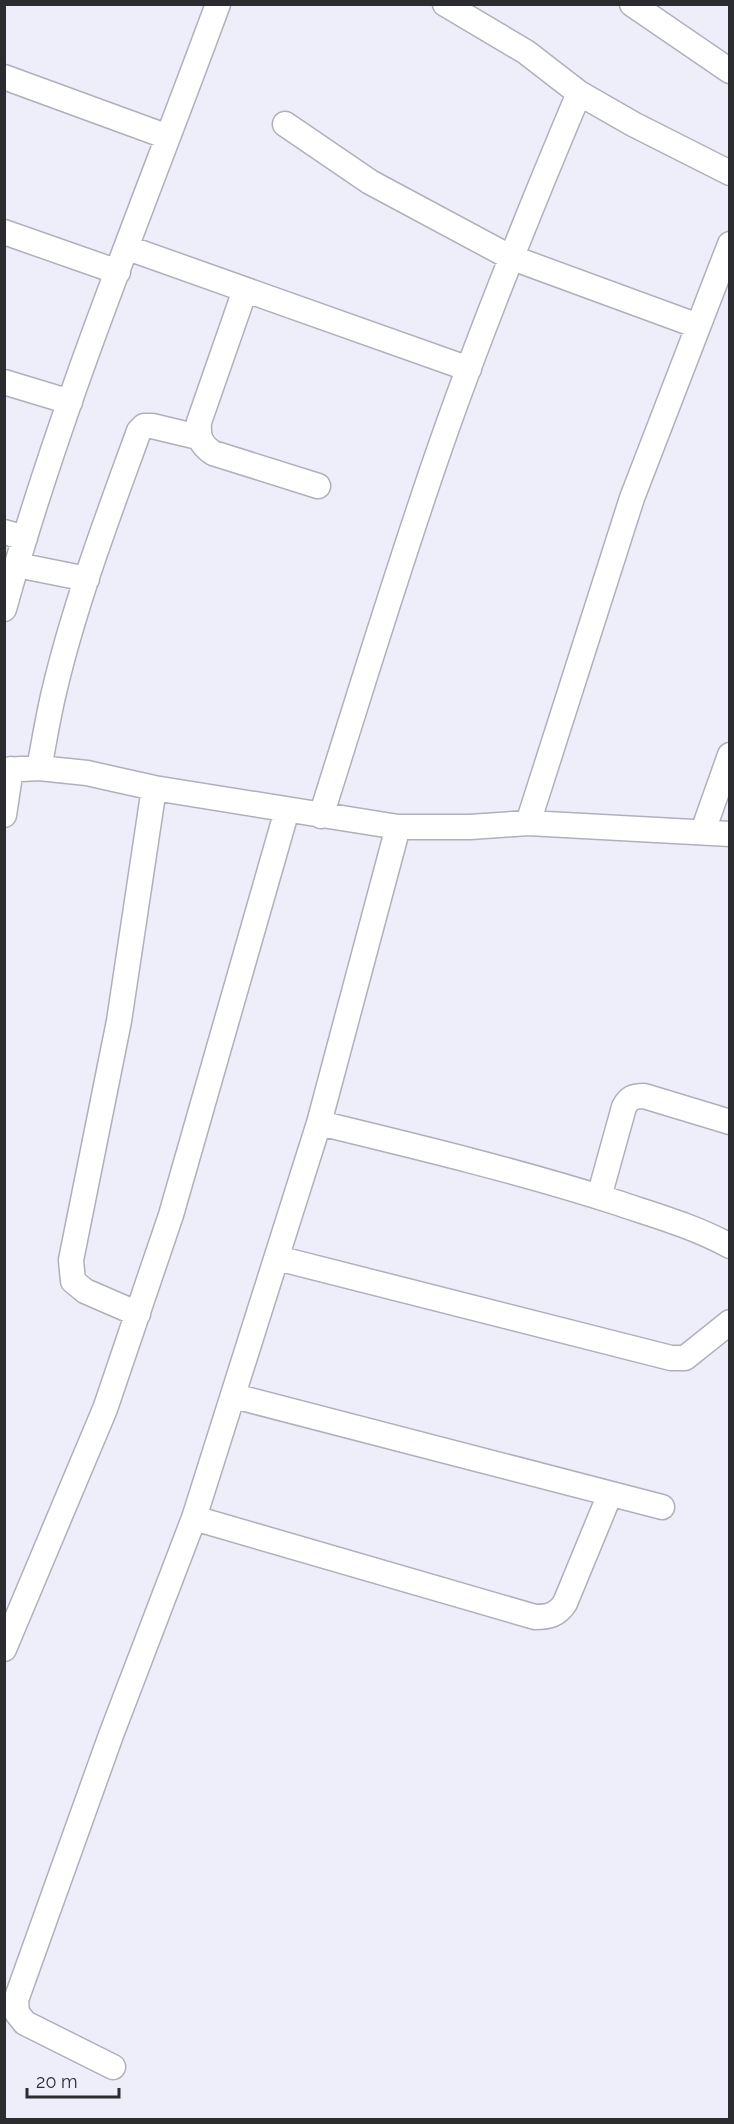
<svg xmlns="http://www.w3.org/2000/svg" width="734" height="2124" viewBox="0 0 734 2124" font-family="Raleway,sans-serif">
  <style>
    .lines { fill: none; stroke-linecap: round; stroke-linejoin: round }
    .street-casing { stroke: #afb0ba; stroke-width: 27 }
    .street { stroke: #fff; stroke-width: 24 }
  </style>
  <rect width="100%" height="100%" fill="#edeef9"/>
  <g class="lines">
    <defs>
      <path id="street" d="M 445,4 L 526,52 L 579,93 L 633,124 L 730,173
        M 632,4 L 730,71
        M 4,77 L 168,137
        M 285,124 L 370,182 L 510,257 L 698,326
        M 4,232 L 118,272
        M 128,248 L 469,369
        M 245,290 L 199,422 C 198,437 200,444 213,453 L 318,486
        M 4,382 L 70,402
        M 4,532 L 25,538
        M 17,565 L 87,579
        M 4,609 C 61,403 144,205 218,4
        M 39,768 C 44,743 48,717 54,692 C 75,603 108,516 139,431 L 144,426 L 152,426 L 198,437
        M 4,770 L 39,768 L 87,773 L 154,788 L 398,827 L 470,827 L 528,823 L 730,834
        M 4,815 L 11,769
        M 321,816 C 361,690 399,564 443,439 C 484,322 531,207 579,93
        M 528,823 L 632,498 L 730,244
        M 703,831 L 730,755
        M 319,1123 C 418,1147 518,1171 615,1202 C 653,1215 694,1226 730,1246
        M 599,1197 L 624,1107 C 629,1098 633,1096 644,1096 L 730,1122
        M 277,1258 L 671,1358 L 685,1358 L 730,1322
        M 138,1314 L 85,1291 L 73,1281 L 71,1260 L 119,1021 L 154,788
        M 234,1396 L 662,1507
        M 194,1518 L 535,1617 C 549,1617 557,1615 565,1603 L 610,1494
        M 4,1649 L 105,1409 L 171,1215 L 287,810
        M 113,2067 L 25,2023 L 17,2013 L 16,2000 L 111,1735 L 194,1518 L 319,1123 L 398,827"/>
    </defs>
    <!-- street casing -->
    <use href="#street" class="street-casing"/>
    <!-- street -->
    <use href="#street" class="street"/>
  </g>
  <!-- border -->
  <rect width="734" height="2124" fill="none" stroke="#2b2c30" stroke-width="12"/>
  <!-- scale -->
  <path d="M27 2088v9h92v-9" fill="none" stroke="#2b2c30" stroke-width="3"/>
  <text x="36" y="2088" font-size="18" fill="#2b2c30" stroke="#edeef9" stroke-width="4.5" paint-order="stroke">20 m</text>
</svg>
